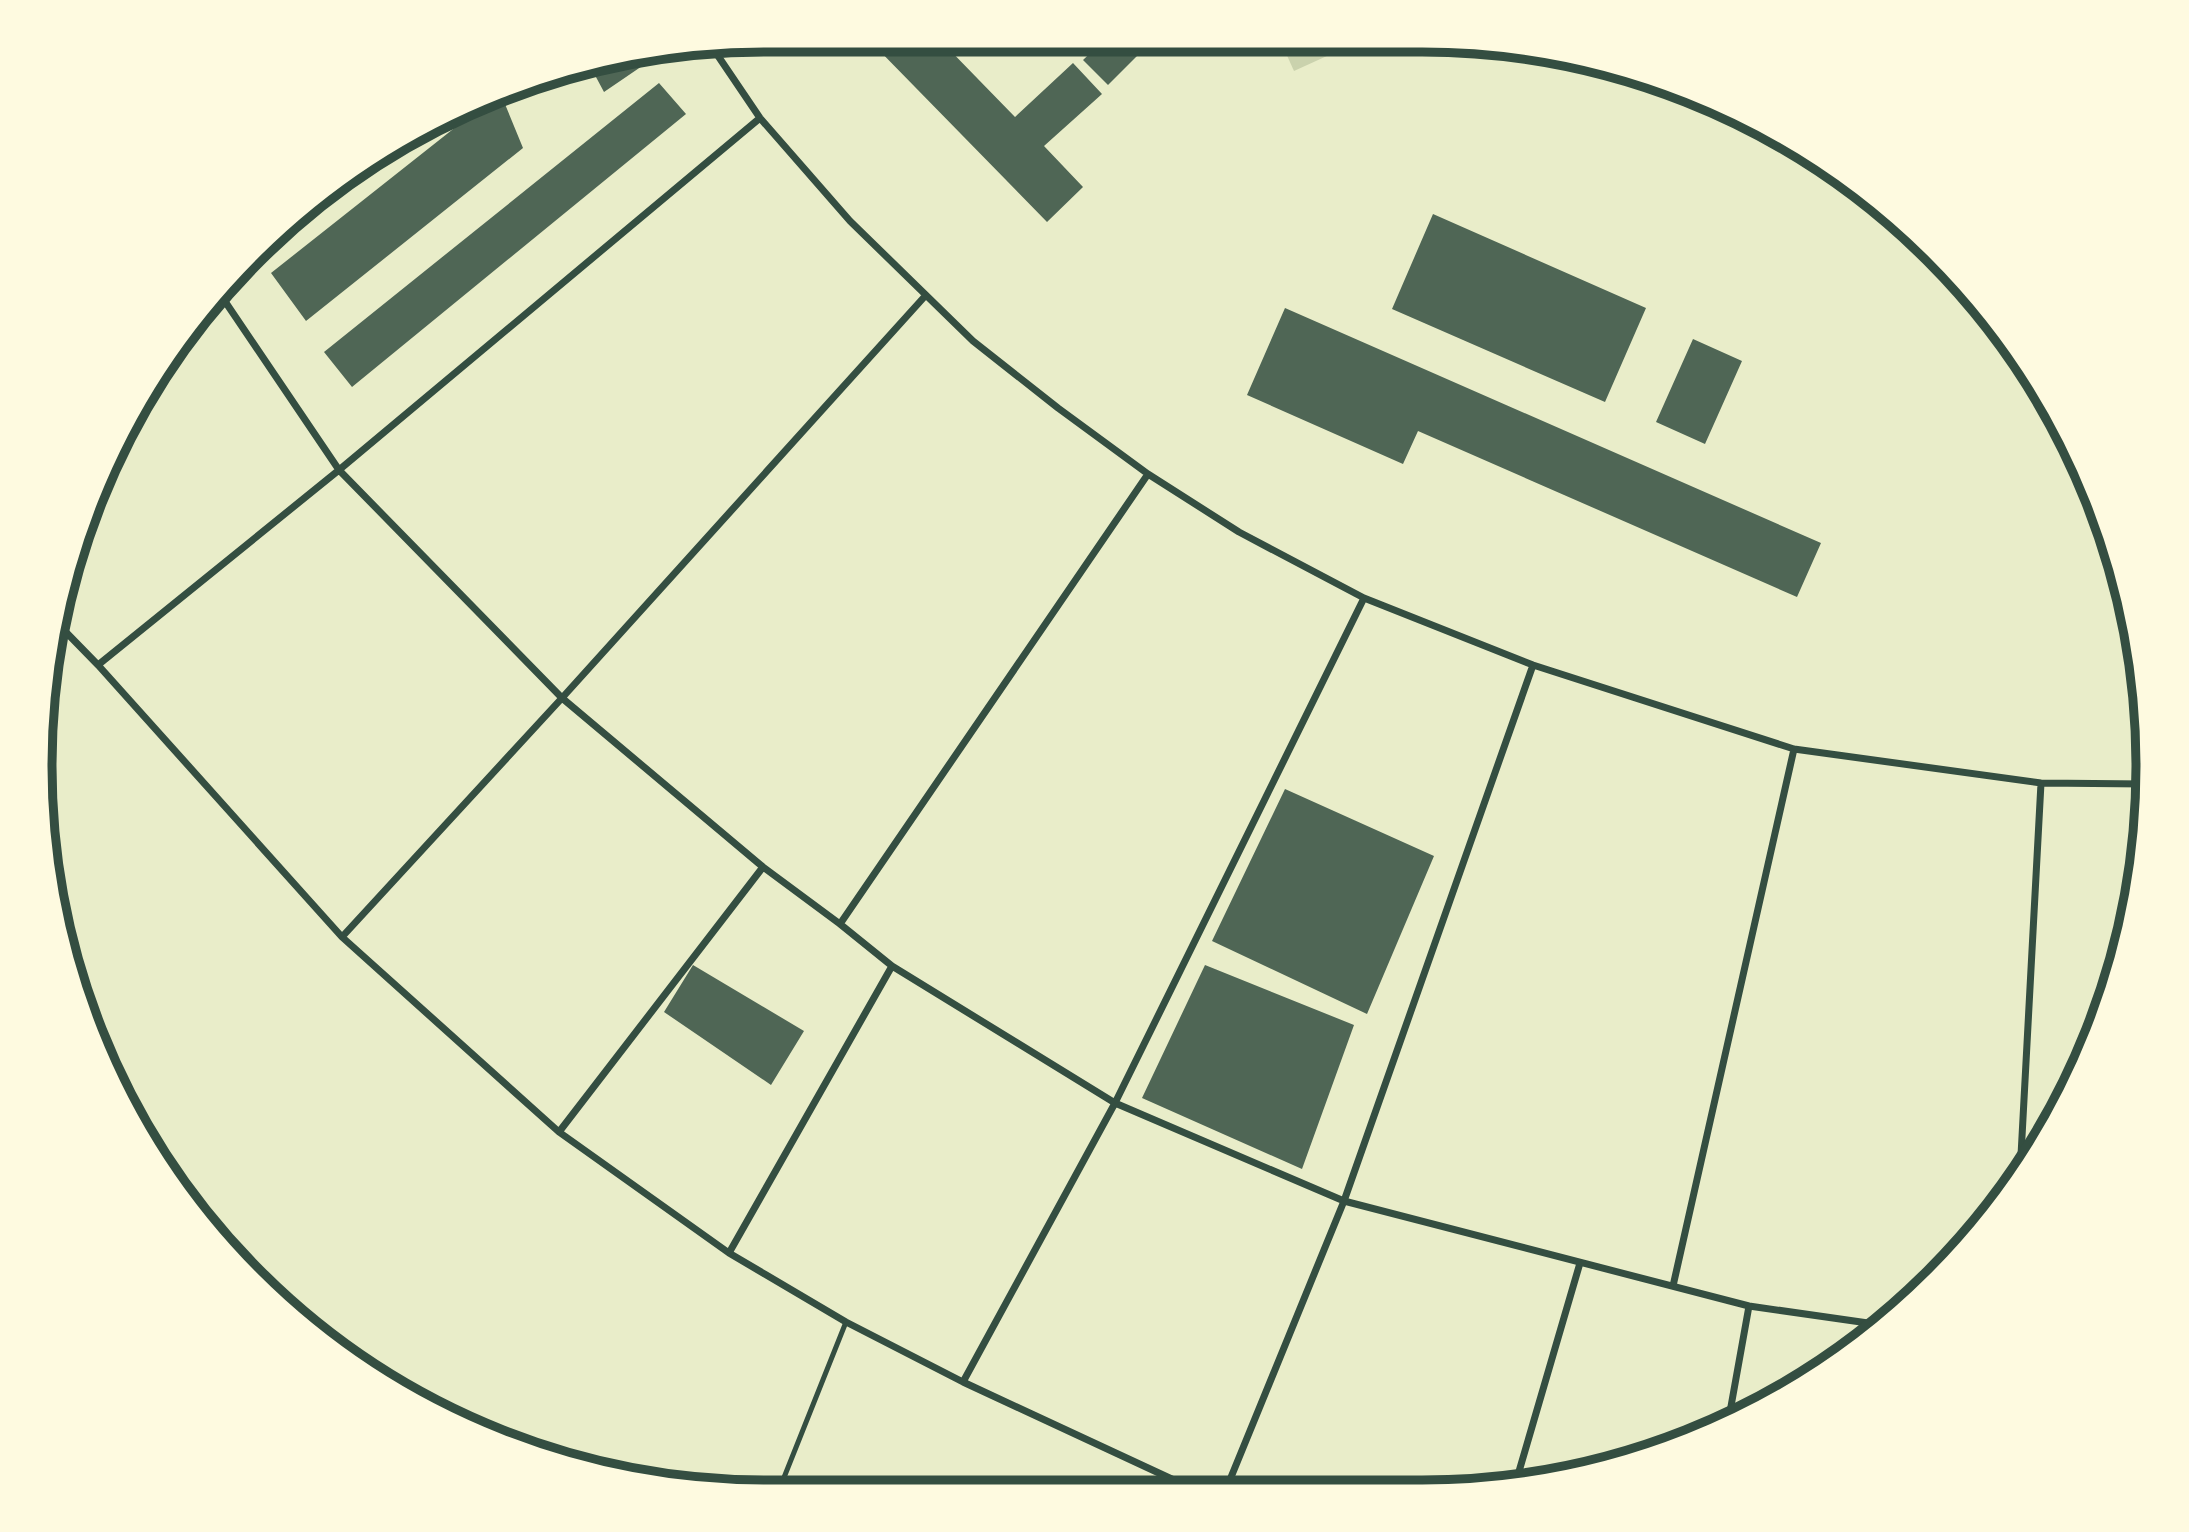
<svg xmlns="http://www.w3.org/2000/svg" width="2189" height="1532" viewBox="0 0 2189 1532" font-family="'Space Grotesk',sans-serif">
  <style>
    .green { fill: #cad2ad }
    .building { fill: #4f6655 }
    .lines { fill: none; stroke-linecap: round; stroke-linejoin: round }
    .service { stroke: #344e41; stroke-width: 5 }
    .minor { stroke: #344e41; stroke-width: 7 }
    .rim { fill: none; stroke: #344e41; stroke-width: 9 }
  </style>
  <rect width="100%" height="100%" fill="#e9edc9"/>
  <!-- green -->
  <path class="green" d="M 1280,40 L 1362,40 L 1294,71 Z"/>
  <!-- building -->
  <path class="building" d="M 869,40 L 940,40 L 1015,117 L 1073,63 L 1102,94 L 1044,146 L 1083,187 L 1047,222 Z
    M 1104,40 L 1128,40 L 1140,53 L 1108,85 L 1083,60 Z
    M 644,56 L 648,62 L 604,92 L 589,64 Z
    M 659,83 L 686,114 L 352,387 L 324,352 Z
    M 500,92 L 523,148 L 306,321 L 271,273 Z
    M 1433,214 L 1646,308 L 1605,402 L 1392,309 Z
    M 1285,308 L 1821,543 L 1797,597 L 1418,431 L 1403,464 L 1247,395 Z
    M 1693,339 L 1742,361 L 1705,444 L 1656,422 Z
    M 1285,789 L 1434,856 L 1367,1014 L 1212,941 Z
    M 693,965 L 804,1031 L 771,1085 L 664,1012 Z
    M 1205,965 L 1354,1025 L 1302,1169 L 1142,1098 Z"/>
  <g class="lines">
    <!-- service -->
    <path class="service" d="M 779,1490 L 846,1322"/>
    <!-- minor -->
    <path class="minor" d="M 712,47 L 760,118 L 850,221 L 973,341 L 1058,408 L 1148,474 L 1239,532 L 1364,598 L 1533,665 L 1794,749 L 2041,783 L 2146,784
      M 218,291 L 339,470 L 562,698 L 763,867 L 840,924 L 892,966 L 1115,1103 L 1344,1201 L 1749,1306 L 1882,1325
      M 59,625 L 98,665 L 342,937 L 559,1132 L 729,1253 L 846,1322 L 963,1382 L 1189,1487
      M 98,665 L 339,470 L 760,118
      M 840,924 L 1148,474
      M 62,929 L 138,1121
      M 342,937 L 562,698 L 926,295
      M 559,1132 L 763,867
      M 2020,1174 L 2041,783
      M 729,1253 L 892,966
      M 1673,1286 L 1794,749
      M 963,1382 L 1115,1103 L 1364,598
      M 1728,1423 L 1749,1306
      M 1515,1485 L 1580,1263
      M 1227,1487 L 1344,1201 L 1533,665"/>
  </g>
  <!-- crop -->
  <path d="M0 0H2189V1532H0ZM766 52H1422A714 714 0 0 1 2136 766V766A714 714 0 0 1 1422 1480H766A714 714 0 0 1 52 766V766A714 714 0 0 1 766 52Z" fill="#fefae0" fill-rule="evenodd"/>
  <path class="rim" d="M766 52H1422A714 714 0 0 1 2136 766V766A714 714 0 0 1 1422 1480H766A714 714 0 0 1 52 766V766A714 714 0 0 1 766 52Z"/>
</svg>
